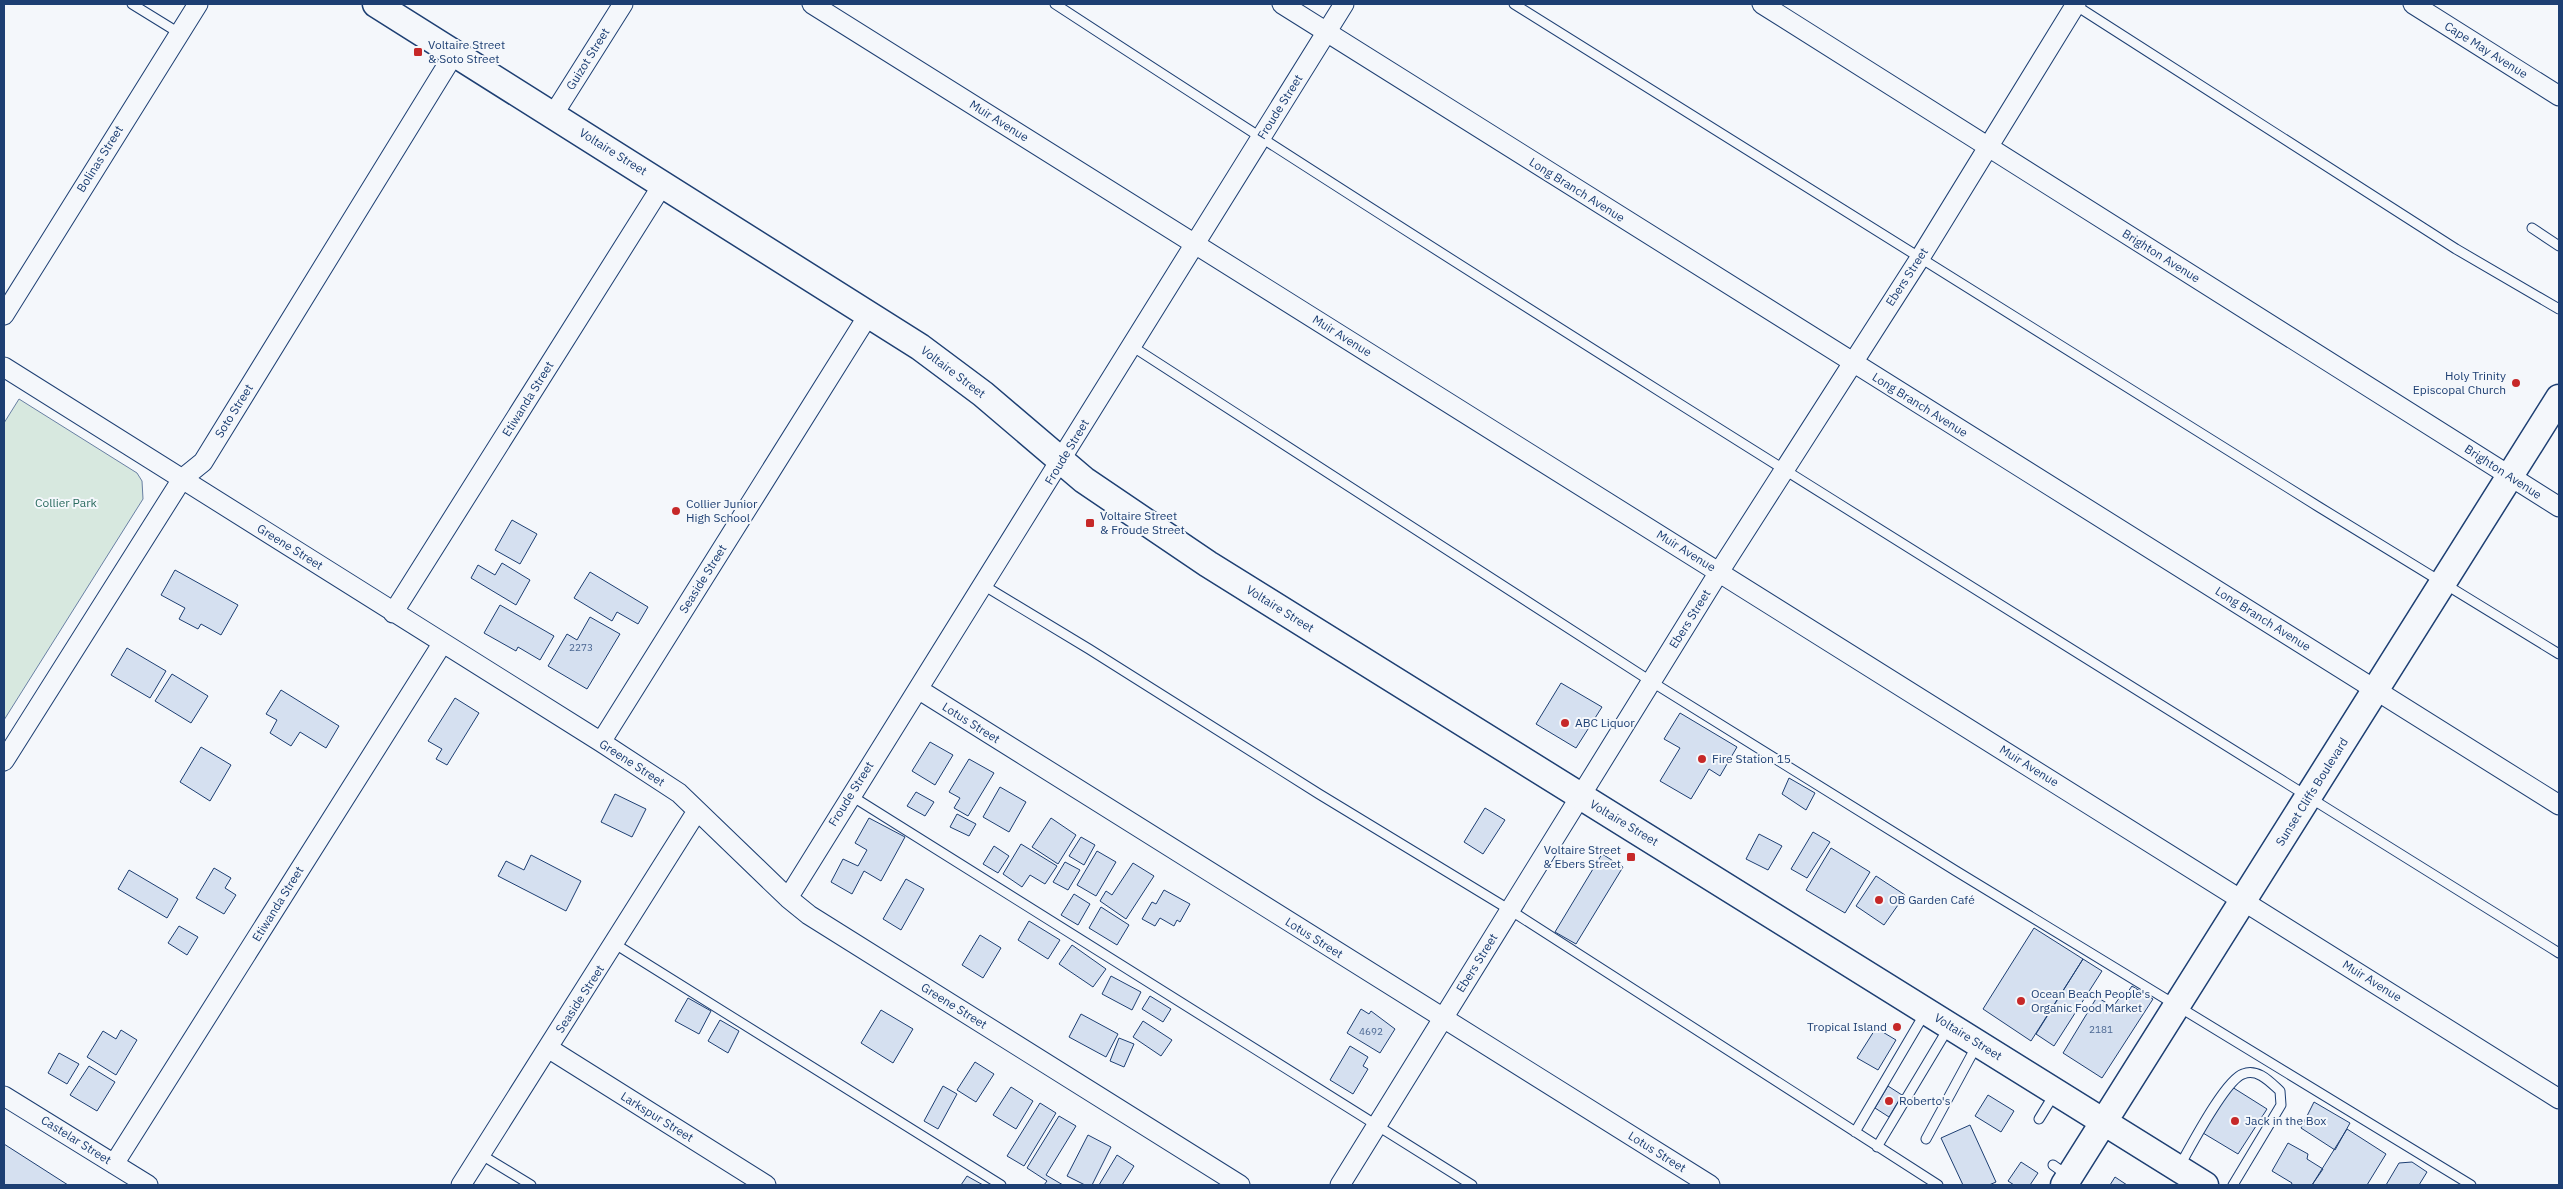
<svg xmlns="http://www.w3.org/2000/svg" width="2563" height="1189" viewBox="0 0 2563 1189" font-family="'IBM Plex Sans',sans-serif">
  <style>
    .green { fill: #d7e8df; stroke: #687fa3 }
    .building { fill: #d5e0f0; stroke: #1d3f73 }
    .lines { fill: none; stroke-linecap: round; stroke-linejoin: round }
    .lane-casing { stroke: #1d3f73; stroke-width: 11 }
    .street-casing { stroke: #1d3f73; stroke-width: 21 }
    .secondary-casing { stroke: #1d3f73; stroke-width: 29 }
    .lane { stroke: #f4f7fb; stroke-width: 9 }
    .street { stroke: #f4f7fb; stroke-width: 19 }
    .secondary { stroke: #f4f7fb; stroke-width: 26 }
    .poi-dot { fill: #c62828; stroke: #f4f7fb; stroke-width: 2 }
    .labels { text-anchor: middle; stroke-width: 4; stroke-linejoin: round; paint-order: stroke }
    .number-label { font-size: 10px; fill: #4b6792 }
    .poi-label { font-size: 12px; fill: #1d3f73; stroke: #f4f7fb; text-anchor: start }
    .street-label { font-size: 12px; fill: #1d3f73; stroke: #f4f7fb }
    .park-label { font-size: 12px; fill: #2c6c60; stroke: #f4f7fb }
  </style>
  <rect width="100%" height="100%" fill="#f4f7fb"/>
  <!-- green -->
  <path class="green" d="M 19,399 L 137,473 L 142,481 L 143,499 L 4,720 L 4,423 Z"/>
  <!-- building -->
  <path class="building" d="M 512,520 L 537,534 L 520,564 L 495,550 Z
    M 502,563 L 530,580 L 516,605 L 471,578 L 478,565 L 495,575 Z
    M 175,570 L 238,605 L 221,635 L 201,624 L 198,629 L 179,619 L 185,608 L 161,595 Z
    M 590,572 L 648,607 L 638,624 L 617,612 L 612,621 L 574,598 Z
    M 500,605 L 554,636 L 540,660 L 518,647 L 516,651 L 484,633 Z
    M 590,617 L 620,634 L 587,689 L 548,666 L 567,634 L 577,640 Z
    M 127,648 L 166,671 L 150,698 L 111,675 Z
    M 172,674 L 208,696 L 191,723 L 155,701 Z
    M 1561,683 L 1602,707 L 1576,748 L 1536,724 Z
    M 281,690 L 339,726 L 326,748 L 300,732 L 291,746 L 270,733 L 277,720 L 266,714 Z
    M 455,698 L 479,713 L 447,765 L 436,759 L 442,749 L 428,741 Z
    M 1680,713 L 1737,747 L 1720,776 L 1709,769 L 1691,799 L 1660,781 L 1680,748 L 1664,739 Z
    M 930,742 L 953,755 L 935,785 L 912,771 Z
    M 201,747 L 231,765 L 210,801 L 180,782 Z
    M 969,759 L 994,773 L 968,816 L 954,808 L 960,798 L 949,792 Z
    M 1789,778 L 1815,793 L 1806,810 L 1782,794 Z
    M 1000,787 L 1026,802 L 1009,832 L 983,817 Z
    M 916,792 L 934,802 L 925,816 L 907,806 Z
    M 615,794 L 646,809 L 632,837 L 601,822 Z
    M 1485,808 L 1505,820 L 1483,854 L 1464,842 Z
    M 957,814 L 976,824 L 969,836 L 950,827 Z
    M 869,818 L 905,837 L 881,881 L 864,871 L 852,894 L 831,882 L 843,859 L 858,866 L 867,850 L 855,843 Z
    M 1051,818 L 1076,835 L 1058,864 L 1032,847 Z
    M 1813,832 L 1830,842 L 1807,878 L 1791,869 Z
    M 1759,834 L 1782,846 L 1768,870 L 1746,859 Z
    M 1081,837 L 1095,845 L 1084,865 L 1069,856 Z
    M 1021,844 L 1057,866 L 1045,884 L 1030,875 L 1022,887 L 1003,874 Z
    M 994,846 L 1009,856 L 998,873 L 983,864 Z
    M 1831,848 L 1870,872 L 1845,913 L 1806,890 Z
    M 1097,851 L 1116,862 L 1096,896 L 1077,885 Z
    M 1602,854 L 1623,867 L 1576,944 L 1555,932 Z
    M 531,855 L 581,881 L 566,911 L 498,876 L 506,861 L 524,870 Z
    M 1065,862 L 1080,870 L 1068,890 L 1053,882 Z
    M 1133,863 L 1154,876 L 1126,919 L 1100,901 L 1106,891 L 1112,895 Z
    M 214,868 L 231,878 L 225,888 L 236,895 L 224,914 L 196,898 Z
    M 129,870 L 178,899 L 167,918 L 118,889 Z
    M 1876,876 L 1905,895 L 1884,925 L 1856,906 Z
    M 906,879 L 924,889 L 901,930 L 883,919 Z
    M 1164,890 L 1190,904 L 1180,922 L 1177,920 L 1174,926 L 1160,918 L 1155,926 L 1142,919 L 1152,902 L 1156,904 Z
    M 1074,894 L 1090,904 L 1078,925 L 1061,915 Z
    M 1101,907 L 1129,925 L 1117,945 L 1089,928 Z
    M 1029,921 L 1060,940 L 1048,959 L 1018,940 Z
    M 179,926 L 198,937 L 187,955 L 168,943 Z
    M 2034,928 L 2083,959 L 2031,1041 L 1983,1009 Z
    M 980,935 L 1001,948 L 983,978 L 962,965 Z
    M 1072,945 L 1106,969 L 1093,987 L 1059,964 Z
    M 2083,959 L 2102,971 L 2054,1046 L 2036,1034 Z
    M 1111,976 L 1141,992 L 1132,1010 L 1102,994 Z
    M 2132,986 L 2153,999 L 2102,1078 L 2063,1053 L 2097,997 L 2113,1007 L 2124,991 L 2127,993 Z
    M 1150,996 L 1171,1009 L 1163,1022 L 1142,1009 Z
    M 688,998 L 711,1011 L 699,1034 L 675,1021 Z
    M 1361,1009 L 1369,1014 L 1371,1011 L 1395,1029 L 1380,1053 L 1347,1033 Z
    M 881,1010 L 913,1029 L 893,1063 L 861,1043 Z
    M 1081,1014 L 1118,1034 L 1106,1057 L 1069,1037 Z
    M 720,1020 L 739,1031 L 728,1053 L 708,1041 Z
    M 1143,1021 L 1172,1040 L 1161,1056 L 1133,1037 Z
    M 1876,1028 L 1896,1040 L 1878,1070 L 1857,1058 Z
    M 121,1030 L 137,1040 L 116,1075 L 87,1057 L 103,1031 L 116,1039 Z
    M 1119,1038 L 1134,1044 L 1124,1067 L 1110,1061 Z
    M 1350,1046 L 1368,1057 L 1363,1066 L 1368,1069 L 1353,1094 L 1330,1080 Z
    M 59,1053 L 79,1064 L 67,1084 L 48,1073 Z
    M 975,1062 L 994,1074 L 976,1102 L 957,1090 Z
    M 89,1066 L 115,1082 L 97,1111 L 70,1095 Z
    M 943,1086 L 957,1094 L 938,1129 L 924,1121 Z
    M 1888,1086 L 1902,1095 L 1889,1117 L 1875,1108 Z
    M 1011,1087 L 1033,1101 L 1016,1129 L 993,1115 Z
    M 2232,1087 L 2267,1109 L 2238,1154 L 2203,1133 Z
    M 1988,1095 L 2014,1111 L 2001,1132 L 1975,1116 Z
    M 2314,1102 L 2350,1123 L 2335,1150 L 2301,1128 Z
    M 1040,1103 L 1056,1113 L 1024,1166 L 1007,1156 Z
    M 1059,1116 L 1076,1126 L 1046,1175 L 1063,1185 L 1044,1185 L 1047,1181 L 1027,1168 Z
    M 1970,1125 L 1996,1182 L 1989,1185 L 1963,1185 L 1941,1138 Z
    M 2347,1129 L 2386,1154 L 2367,1185 L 2312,1185 Z
    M 1088,1135 L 1111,1147 L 1092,1185 L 1085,1185 L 1067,1176 Z
    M 2288,1143 L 2308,1154 L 2307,1159 L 2323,1169 L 2312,1185 L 2291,1185 L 2292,1183 L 2272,1171 Z
    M 4,1144 L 68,1185 L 4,1185 Z
    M 1117,1155 L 1134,1166 L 1122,1185 L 1099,1185 Z
    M 2021,1162 L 2038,1173 L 2030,1185 L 2014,1185 L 2008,1181 Z
    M 2412,1162 L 2427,1172 L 2419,1185 L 2386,1185 L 2399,1163 Z
    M 967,1176 L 983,1185 L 961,1185 Z
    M 2115,1177 L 2127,1185 L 2110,1185 Z"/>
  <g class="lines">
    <defs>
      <path id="lane" d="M 132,4 L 179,33
        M 1055,4 C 1551,328 2056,639 2559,953
        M 1514,4 L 2319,507 L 2559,654
        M 2075,5 L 2456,249 L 2559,309
        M 2532,228 L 2559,246
        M 1130,345 L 1652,682 L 1956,871 L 2471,1185
        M 983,585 L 1089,649 L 1319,794 L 1510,910 L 1938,1185
        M 850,795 L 1472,1185
        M 615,944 L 1001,1185
        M 2039,1119 L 2055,1093
        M 1855,1132 L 1925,1013
        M 1926,1139 L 1977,1045
        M 1877,1147 L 1949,1027
        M 480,1154 L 531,1185
        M 2053,1165 L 2067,1175
        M 2179,1167 C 2190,1148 2225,1080 2243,1074 C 2258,1068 2270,1082 2280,1091 L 2281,1105 L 2233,1185"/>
      <path id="street" d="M 812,4 L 2559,1099
        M 1282,4 L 2559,805
        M 1762,4 L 2559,507
        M 2413,4 L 2559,96
        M 553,115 L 623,4
        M 4,315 L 198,4
        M 4,367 L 601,742 L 679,793 L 788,898 L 809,915 L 1240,1185
        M 393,613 L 663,184
        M 918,689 L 1710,1185
        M 601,742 L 869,314
        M 4,761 L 182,479 L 203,462 L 454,54
        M 788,898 L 1344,4
        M 548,1048 L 766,1185
        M 4,1096 L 148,1185
        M 114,1164 L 442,644
        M 461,1185 L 697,811
        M 1340,1185 L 1719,572 L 1920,258 L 2076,4"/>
      <path id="secondary" d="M 376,4 L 920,347 L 983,394 L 1084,480 L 1208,564 L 2205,1185
        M 2064,1185 L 2559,398"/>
    </defs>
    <!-- lane casing -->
    <use href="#lane" class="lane-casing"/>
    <!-- street casing -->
    <use href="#street" class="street-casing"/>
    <!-- secondary casing -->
    <use href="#secondary" class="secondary-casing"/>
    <!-- lane -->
    <use href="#lane" class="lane"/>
    <!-- street -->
    <use href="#street" class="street"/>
    <!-- secondary -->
    <use href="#secondary" class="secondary"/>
  </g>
  <!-- markers -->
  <g class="poi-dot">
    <rect x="413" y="47" width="10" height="10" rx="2.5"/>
    <circle cx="2516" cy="383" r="5"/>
    <circle cx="676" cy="511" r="5"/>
    <rect x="1085" y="518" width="10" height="10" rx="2.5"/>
    <circle cx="1565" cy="723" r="5"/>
    <circle cx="1702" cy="759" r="5"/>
    <rect x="1626" y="852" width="10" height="10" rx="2.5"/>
    <circle cx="1879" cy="900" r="5"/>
    <circle cx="2021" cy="1001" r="5"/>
    <circle cx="1897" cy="1027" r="5"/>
    <circle cx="1889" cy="1101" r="5"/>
    <circle cx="2235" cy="1121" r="5"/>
  </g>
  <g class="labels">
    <!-- number labels -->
    <g class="number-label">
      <text x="581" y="651">2273</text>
      <text x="2101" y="1033">2181</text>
      <text x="1371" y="1035">4692</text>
    </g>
    <!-- poi labels -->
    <g class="poi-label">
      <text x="428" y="49">Voltaire Street<tspan x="428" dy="14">&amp; Soto Street</tspan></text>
      <text x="2506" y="380" text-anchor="end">Holy Trinity<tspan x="2506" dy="14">Episcopal Church</tspan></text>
      <text x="686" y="508">Collier Junior<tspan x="686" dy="14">High School</tspan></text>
      <text x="1100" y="520">Voltaire Street<tspan x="1100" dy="14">&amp; Froude Street</tspan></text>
      <text x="1575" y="727">ABC Liquor</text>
      <text x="1712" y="763">Fire Station 15</text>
      <text x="1621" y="854" text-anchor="end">Voltaire Street<tspan x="1621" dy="14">&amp; Ebers Street</tspan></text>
      <text x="1889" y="904">OB Garden Café</text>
      <text x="2031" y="998">Ocean Beach People's<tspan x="2031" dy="14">Organic Food Market</tspan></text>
      <text x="1887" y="1031" text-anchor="end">Tropical Island</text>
      <text x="1899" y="1105">Roberto's</text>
      <text x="2245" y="1125">Jack in the Box</text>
    </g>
    <!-- street labels -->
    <g class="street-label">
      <text transform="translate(2486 50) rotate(32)" y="4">Cape May Avenue</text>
      <text transform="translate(588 59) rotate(-58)" y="4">Guizot Street</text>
      <text transform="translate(1280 107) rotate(-58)" y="4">Froude Street</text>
      <text transform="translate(999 121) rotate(32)" y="4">Muir Avenue</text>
      <text transform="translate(613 152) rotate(32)" y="4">Voltaire Street</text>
      <text transform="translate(100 159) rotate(-58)" y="4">Bolinas Street</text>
      <text transform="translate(1577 190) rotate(32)" y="4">Long Branch Avenue</text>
      <text transform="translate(2161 256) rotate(32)" y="4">Brighton Avenue</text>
      <text transform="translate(1907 277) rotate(-57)" y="4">Ebers Street</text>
      <text transform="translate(1342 336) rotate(32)" y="4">Muir Avenue</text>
      <text transform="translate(953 372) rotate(37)" y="4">Voltaire Street</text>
      <text transform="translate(528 399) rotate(-58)" y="4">Etiwanda Street</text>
      <text transform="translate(1920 405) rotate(32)" y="4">Long Branch Avenue</text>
      <text transform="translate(234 411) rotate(-58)" y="4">Soto Street</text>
      <text transform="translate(1067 452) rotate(-59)" y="4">Froude Street</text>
      <text transform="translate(2503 472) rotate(33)" y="4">Brighton Avenue</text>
      <text transform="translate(290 547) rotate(32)" y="4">Greene Street</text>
      <text transform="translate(1686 551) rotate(32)" y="4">Muir Avenue</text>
      <text transform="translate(703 579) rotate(-58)" y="4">Seaside Street</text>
      <text transform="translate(1280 609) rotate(32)" y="4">Voltaire Street</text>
      <text transform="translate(1690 619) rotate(-58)" y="4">Ebers Street</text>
      <text transform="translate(2263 619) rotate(32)" y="4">Long Branch Avenue</text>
      <text transform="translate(971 723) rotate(32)" y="4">Lotus Street</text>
      <text transform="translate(632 763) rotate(33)" y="4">Greene Street</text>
      <text transform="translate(2029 766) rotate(32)" y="4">Muir Avenue</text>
      <text transform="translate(2312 792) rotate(-58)" y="4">Sunset Cliffs Boulevard</text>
      <text transform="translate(851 794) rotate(-58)" y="4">Froude Street</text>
      <text transform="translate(1624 823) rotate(31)" y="4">Voltaire Street</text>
      <text transform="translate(278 904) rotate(-58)" y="4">Etiwanda Street</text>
      <text transform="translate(1314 938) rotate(32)" y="4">Lotus Street</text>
      <text transform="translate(1477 963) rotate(-58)" y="4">Ebers Street</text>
      <text transform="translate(2372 981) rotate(32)" y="4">Muir Avenue</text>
      <text transform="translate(580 999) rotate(-57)" y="4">Seaside Street</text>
      <text transform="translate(954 1006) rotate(32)" y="4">Greene Street</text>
      <text transform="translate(1968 1037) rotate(32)" y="4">Voltaire Street</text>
      <text transform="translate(657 1117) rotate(32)" y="4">Larkspur Street</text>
      <text transform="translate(76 1140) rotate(32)" y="4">Castelar Street</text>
      <text transform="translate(1657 1152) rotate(32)" y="4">Lotus Street</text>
    </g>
    <!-- park labels -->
    <g class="park-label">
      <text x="66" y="507">Collier Park</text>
    </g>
  </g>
  <!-- border -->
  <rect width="2563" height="1189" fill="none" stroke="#1d3f73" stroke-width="10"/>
</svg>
